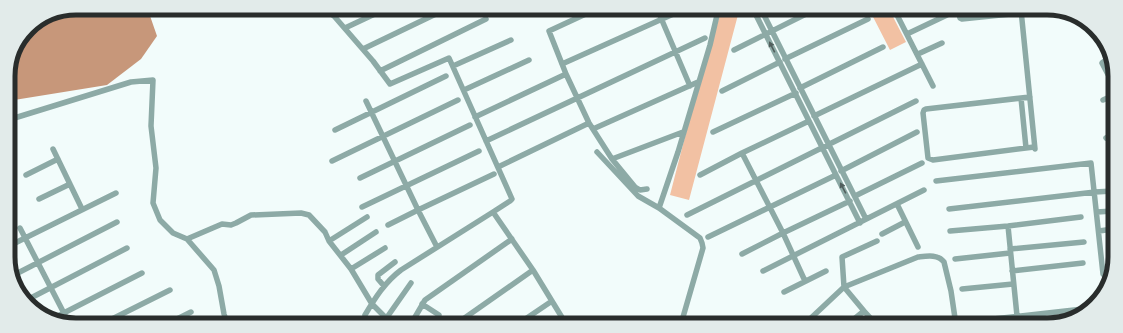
<svg xmlns="http://www.w3.org/2000/svg" width="1123" height="333" viewBox="0 0 1123 333" font-family="Inter,sans-serif">
  <style>
    .green { fill: #f2c1a3 }
    .water { fill: #c7977a }
    .lines { fill: none; stroke-linecap: round; stroke-linejoin: round }
    .minor { stroke: #8daaa6; stroke-width: 5.5 }
    .oneway { fill: #515f5d }
    .rim { fill: none; stroke: #292d2c; stroke-width: 5 }
  </style>
  <rect width="100%" height="100%" fill="#f2fcfb"/>
  <!-- green -->
  <path class="green" d="M 721,11 L 739,11 L 689,200 L 670,195 L 687,129 Z
    M 870,11 L 890,11 L 906,42 L 890,50 Z"/>
  <!-- water -->
  <path class="water" d="M 50,13 L 149,13 L 157,36 L 141,59 L 107,85 L 8,101 L 8,71 L 28,28 Z"/>
  <g class="lines">
    <!-- minor -->
    <path class="minor" d="M 1021,10 L 1035,149
      M 658,11 L 690,86
      M 754,11 L 860,223
      M 762,11 L 866,219
      M 895,11 L 933,86
      M 958,11 L 960,18 L 962,19 L 1021,13
      M 329,12 L 334,16 L 373,61 L 390,84 L 449,58 L 512,199 L 510,201 L 493,212
      M 345,28 L 379,12
      M 907,34 L 947,15
      M 363,49 L 440,12
      M 734,50 L 812,11
      M 918,54 L 942,43
      M 1111,57 L 1103,62 L 1102,63 L 1114,86
      M 785,59 L 868,19
      M 562,64 L 680,11
      M 453,66 L 511,40
      M 380,71 L 486,19
      M 566,74 L 589,123 L 612,159 L 635,187 L 640,190 L 647,189
      M 800,88 L 883,47
      M 464,90 L 529,60
      M 722,91 L 780,62
      M 1030,97 L 926,109 L 924,110 L 923,113 L 928,158 L 933,160 L 1034,147
      M 1021,98 L 1026,148
      M 1103,100 L 1114,95
      M 366,101 L 418,210 L 437,247
      M 814,116 L 922,64
      M 475,117 L 566,74 L 549,31 L 590,12
      M 8,120 L 131,82 L 153,80 L 151,126 L 156,168 L 153,203 L 160,220 L 173,233 L 187,239 L 214,270 L 219,286 L 224,314 L 227,323
      M 593,129 L 698,82
      M 335,130 L 446,76
      M 713,132 L 796,93
      M 1106,138 L 1113,134
      M 486,141 L 705,38
      M 53,149 L 82,209
      M 597,152 L 638,196 L 659,208 L 700,238 L 702,243 L 703,248 L 681,324
      M 742,153 L 783,233 L 805,281
      M 612,159 L 683,132
      M 332,161 L 458,100
      M 498,167 L 589,123
      M 841,171 L 917,132
      M 26,175 L 58,159
      M 700,175 L 742,153 L 809,121
      M 360,178 L 470,125
      M 936,181 L 1091,163 L 1103,274 L 1105,276 L 1112,275
      M 855,196 L 922,163
      M 39,199 L 70,184
      M 897,204 L 918,247
      M 362,207 L 479,151
      M 659,208 L 678,152 L 710,45 L 718,11
      M 949,209 L 1095,192 L 1113,191
      M 1097,212 L 1113,211
      M 687,215 L 916,101
      M 388,225 L 418,210 L 494,174
      M 1008,226 L 1017,316
      M 20,228 L 69,323
      M 950,231 L 1008,226 L 1081,217
      M 1099,231 L 1113,229
      M 882,234 L 905,222
      M 708,237 L 836,175
      M 187,239 L 222,224 L 231,225 L 236,223 L 251,215 L 301,213 L 309,215 L 325,232 L 329,241 L 351,269 L 372,304 L 386,318 L 394,323
      M 329,241 L 367,217
      M 9,246 L 116,193
      M 1010,249 L 1084,242
      M 742,254 L 783,233 L 850,201
      M 341,255 L 376,232
      M 955,259 L 1010,253
      M 351,269 L 385,248
      M 763,271 L 924,190
      M 1012,271 L 1083,263
      M 12,276 L 117,222
      M 384,286 L 378,279 L 378,275 L 395,262
      M 962,289 L 1013,284
      M 784,292 L 826,271
      M 25,301 L 127,248
      M 422,304 L 439,315 L 435,324
      M 365,315 C 375,298 385,282 401,270 L 493,212 L 533,270 L 566,324
      M 811,318 L 844,287 L 842,257 L 877,241
      M 52,319 L 142,273
      M 966,322 L 1092,308
      M 104,323 L 170,290
      M 169,323 L 191,312
      M 383,323 L 411,283
      M 411,324 L 425,300 L 512,239
      M 456,324 L 533,270
      M 518,324 L 552,301
      M 848,324 L 864,311
      M 876,324 L 864,311 L 844,287 L 918,257 C 927,256 938,254 944,262 L 951,291 L 956,325"/>
  </g>
  <!-- one-way arrows -->
  <defs><path id="oneway-solid" d="M-6-.8H1V-3.2L6.5 0L1 3.2V.8H-6Z"/></defs>
  <g class="oneway">
    <use href="#oneway-solid" transform="translate(772 47) rotate(-117)"/>
    <use href="#oneway-solid" transform="translate(843 188) rotate(-118)"/>
  </g>
  <!-- crop -->
  <path d="M0 0H1123V333H0ZM76 15H1047A61 61 0 0 1 1108 76V257A61 61 0 0 1 1047 318H76A61 61 0 0 1 15 257V76A61 61 0 0 1 76 15Z" fill="#e2ebea" fill-rule="evenodd"/>
  <path class="rim" d="M76 15H1047A61 61 0 0 1 1108 76V257A61 61 0 0 1 1047 318H76A61 61 0 0 1 15 257V76A61 61 0 0 1 76 15Z"/>
</svg>
